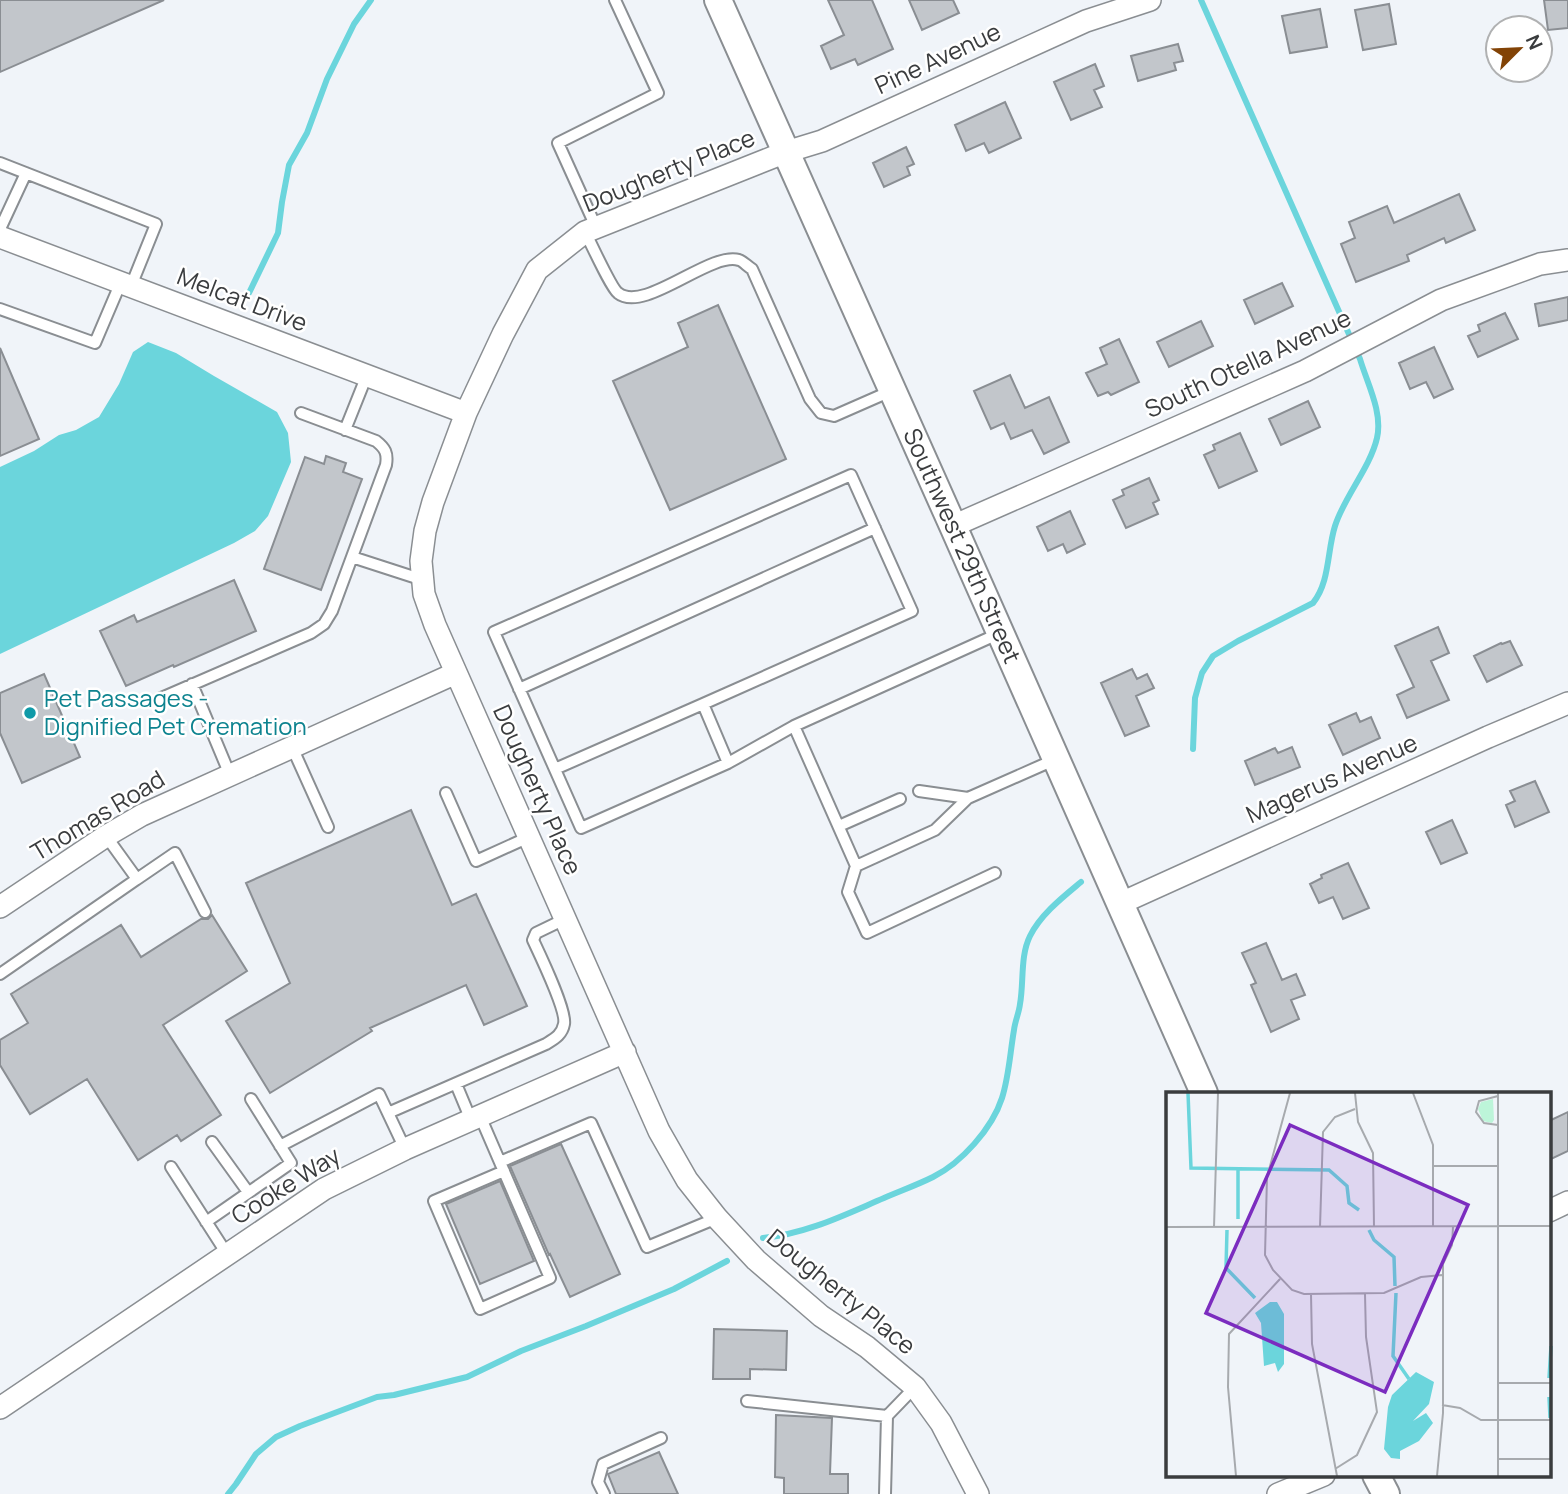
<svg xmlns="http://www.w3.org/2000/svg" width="1568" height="1494" viewBox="0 0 1568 1494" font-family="Manrope,sans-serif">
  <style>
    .water { fill: #6bd5dc }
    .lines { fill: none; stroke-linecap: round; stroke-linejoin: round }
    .stream { stroke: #6bd5dc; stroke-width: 6 }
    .building { fill: #c2c6cb; stroke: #8a8e93; stroke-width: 2 }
    .service-casing { stroke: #8a8e92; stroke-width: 14 }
    .minor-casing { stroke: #8a8e92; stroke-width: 24 }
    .tertiary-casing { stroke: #8a8e92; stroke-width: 30 }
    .service { stroke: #fff; stroke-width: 10 }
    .minor { stroke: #fff; stroke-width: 21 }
    .tertiary { stroke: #fff; stroke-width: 26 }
    .culture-dot { fill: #0f9aa8; stroke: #fff; stroke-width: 2.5 }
    .labels { text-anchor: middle; stroke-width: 5; stroke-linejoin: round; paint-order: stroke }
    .street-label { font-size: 24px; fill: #3a3c3e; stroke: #fff }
    .culture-label { font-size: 24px; fill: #0d838f; stroke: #fff; text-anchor: start }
    .inset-river { fill: none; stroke: #6bd5dc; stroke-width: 3.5 }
    .inset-road { fill: none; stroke: #a7aaae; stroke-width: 2 }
    .view { fill: #7b2cbf; fill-opacity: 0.15; stroke: #7b2cbf; stroke-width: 3.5 }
    .inset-edge { fill: none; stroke: #3a3c3e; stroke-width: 3.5 }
  </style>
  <rect width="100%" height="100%" fill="#f0f4f9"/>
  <!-- water -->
  <path class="water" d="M 148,342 L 176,353 L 214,376 L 277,412 L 288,433 L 291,462 L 268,516 L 255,531 L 234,543 L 0,654 L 0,467 L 34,451 L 59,435 L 76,430 L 99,417 L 119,384 L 133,352 Z"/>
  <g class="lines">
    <!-- stream -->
    <path class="stream" d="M 249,293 L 278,233 L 282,202 L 289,165 L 307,133 L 327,79 L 354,24 L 371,0
      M 1193,749 L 1195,698 L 1202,673 L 1213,656 L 1238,641 L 1313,603 C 1330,582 1327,551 1335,526 C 1344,497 1370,468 1377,438 C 1383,412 1367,383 1360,359 L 1201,0
      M 763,1238 C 806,1234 844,1215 884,1198 C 900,1191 917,1185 933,1177 C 961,1163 992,1129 1002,1098 C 1009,1076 1010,1053 1014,1030 C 1015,1021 1019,1013 1020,1004 C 1024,982 1020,956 1030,936 C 1041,914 1063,897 1081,882
      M 228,1494 L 236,1484 L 256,1454 L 276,1437 L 300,1426 L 377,1397 L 394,1395 L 467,1377 L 521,1351 L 586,1326 L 674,1289 L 727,1261"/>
  </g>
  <!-- building -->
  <path class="building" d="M 0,0 L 164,0 L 0,72 Z
    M 828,0 L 872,0 L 893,49 L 858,65 L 855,59 L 831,69 L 821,46 L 844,35 Z
    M 909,0 L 953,0 L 959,13 L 922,30 Z
    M 1544,0 L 1568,0 L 1568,28 L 1548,30 Z
    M 1389,4 L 1396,44 L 1363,50 L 1355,10 Z
    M 1320,9 L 1327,47 L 1290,53 L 1282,16 Z
    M 1178,44 L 1183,61 L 1174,63 L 1176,70 L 1138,81 L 1131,56 Z
    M 1095,64 L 1104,86 L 1094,90 L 1102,107 L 1071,120 L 1054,82 Z
    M 1005,102 L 1021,138 L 989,153 L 984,143 L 966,151 L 955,125 Z
    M 906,147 L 914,164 L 907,167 L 910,175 L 884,187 L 873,163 Z
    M 1459,194 L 1475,230 L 1446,243 L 1444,238 L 1407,255 L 1409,261 L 1356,282 L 1341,244 L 1355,238 L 1349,222 L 1387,206 L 1394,223 Z
    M 1282,283 L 1293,306 L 1255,324 L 1244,300 Z
    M 1568,297 L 1568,320 L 1539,326 L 1535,304 Z
    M 718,305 L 786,459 L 670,510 L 613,381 L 688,347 L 678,323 Z
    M 1505,313 L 1518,339 L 1478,357 L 1468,336 L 1480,331 L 1478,325 Z
    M 1201,321 L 1213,346 L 1169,367 L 1157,342 Z
    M 1119,339 L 1139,382 L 1111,395 L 1108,392 L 1098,396 L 1086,373 L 1107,364 L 1100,348 Z
    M 1434,347 L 1453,389 L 1434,398 L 1426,382 L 1410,389 L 1399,363 Z
    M 0,348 L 39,439 L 0,456 Z
    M 1010,375 L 1025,408 L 1049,397 L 1069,442 L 1044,454 L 1032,430 L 1011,439 L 1004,423 L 991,429 L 974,391 Z
    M 1308,401 L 1320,427 L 1281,445 L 1269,419 Z
    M 1240,433 L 1257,471 L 1219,488 L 1204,455 L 1215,450 L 1213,445 Z
    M 326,456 L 346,463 L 343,472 L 362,479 L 321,590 L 264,569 L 305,457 L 324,464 Z
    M 1149,478 L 1159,500 L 1153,503 L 1158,514 L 1126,528 L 1113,500 L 1124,495 L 1122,490 Z
    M 1070,511 L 1085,544 L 1067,553 L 1063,544 L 1048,551 L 1037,527 Z
    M 234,580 L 256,631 L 174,667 L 173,665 L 126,686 L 100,631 L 134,615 L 137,622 Z
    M 1438,627 L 1449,653 L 1431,661 L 1449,700 L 1407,718 L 1397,695 L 1414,687 L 1395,646 Z
    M 1510,641 L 1522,665 L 1487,682 L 1474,656 L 1501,643 L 1502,644 Z
    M 1132,669 L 1137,679 L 1147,674 L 1154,688 L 1136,696 L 1149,726 L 1125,736 L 1101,683 Z
    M 44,674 L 80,757 L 22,783 L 0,733 L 0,693 Z
    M 1356,713 L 1360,722 L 1371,717 L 1380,738 L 1343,755 L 1329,725 Z
    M 1292,747 L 1300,767 L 1255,785 L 1245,761 L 1275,748 L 1278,753 Z
    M 1535,781 L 1549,812 L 1515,827 L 1506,805 L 1515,801 L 1510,791 Z
    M 411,810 L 452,905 L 476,894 L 527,1006 L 484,1025 L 466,985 L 370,1028 L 372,1031 L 270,1093 L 226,1021 L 290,983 L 246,883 Z
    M 1452,820 L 1467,853 L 1441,864 L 1426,832 Z
    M 1348,863 L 1369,908 L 1343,919 L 1333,897 L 1319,903 L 1310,884 L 1322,878 L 1321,875 Z
    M 212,915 L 247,971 L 163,1025 L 221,1115 L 181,1141 L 177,1135 L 138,1160 L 87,1079 L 30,1114 L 0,1065 L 0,1040 L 28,1023 L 11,994 L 121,925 L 141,957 L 201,919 L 208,919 Z
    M 1266,943 L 1282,980 L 1296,974 L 1305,995 L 1291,1000 L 1299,1019 L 1271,1032 L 1251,985 L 1256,983 L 1242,953 Z
    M 1568,1112 L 1568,1151 L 1549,1160 L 1549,1121 Z
    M 561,1144 L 620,1274 L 570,1297 L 550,1254 L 549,1255 L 510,1166 Z
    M 500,1181 L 534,1261 L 480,1284 L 446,1204 Z
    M 714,1329 L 787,1331 L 786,1370 L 750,1369 L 750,1379 L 713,1379 Z
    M 776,1415 L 832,1418 L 830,1474 L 848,1474 L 848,1494 L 784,1494 L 784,1478 L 775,1477 Z
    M 659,1452 L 678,1494 L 616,1494 L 608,1474 Z"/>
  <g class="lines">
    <defs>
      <path id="service" d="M 0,163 L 156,224 L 131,286
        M 596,227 L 558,143 L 658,93 L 615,0
        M 0,229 L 26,173
        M 585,232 C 591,243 611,288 618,293 C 644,314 710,251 739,260 C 743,261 748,267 752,269 L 810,399 L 821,413 L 834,416 L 891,391
        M 0,309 L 95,343 L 121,282
        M 345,430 L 367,375
        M 352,557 L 423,580
        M 1000,633 L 794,726 L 856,866 L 935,830 L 968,798 L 1054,760
        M 192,684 L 230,775
        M 519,689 L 875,528
        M 159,699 L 311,633 L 324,624 L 332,611 L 386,465 C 388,453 385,448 376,441 L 301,413
        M 292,747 L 328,827
        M 728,763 L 703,704 L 912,611 L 851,475 L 494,632 L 581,828 L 728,763 L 794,726
        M 555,769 L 703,704
        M 919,791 L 968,798
        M 446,793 L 476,861 L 529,837
        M 839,826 L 900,799
        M 856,866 L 848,892 L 867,933 L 995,873
        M 137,879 L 175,853 L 205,912
        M 0,974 L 137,879 L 106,836
        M 456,1084 L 471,1120
        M 388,1113 L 546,1044 C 554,1039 562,1035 564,1024 C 567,1011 540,955 533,940 L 536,933 L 565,919
        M 480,1116 L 550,1278 L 480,1309 L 434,1201 L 504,1171
        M 212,1142 L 248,1192
        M 280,1146 L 379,1094 L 405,1149
        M 500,1162 L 591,1123 L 647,1247 L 717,1218
        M 171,1167 L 227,1254
        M 206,1222 L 291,1163 L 251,1099
        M 747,1401 L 887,1416
        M 604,1494 L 598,1482 L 603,1464 L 661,1438
        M 885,1494 L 887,1416 L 915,1387"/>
      <path id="minor" d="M 0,237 L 466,413
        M 953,526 L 1305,371 L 1441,300 L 1540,264 L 1568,260
        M 1119,904 L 1488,737 L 1568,703
        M 0,907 L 106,836 L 142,815 L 456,673
        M 1549,1211 L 1568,1202
        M 0,1408 L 324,1189 L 405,1149 L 625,1052
        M 978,1494 L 941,1423 L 915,1387 L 867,1347 L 821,1316 L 756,1260 L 717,1218 L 687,1180 L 659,1131 L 435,625 L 424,594 L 421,561 L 425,531 L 433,502 L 466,413 L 503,334 L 537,270 L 585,232 L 786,152 L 822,141 L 1086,21 L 1150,0
        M 1278,1494 L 1324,1475"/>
      <g id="tertiary">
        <path id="s1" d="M 718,0 L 953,526 L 1204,1093"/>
        <path d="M 1376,1475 L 1386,1494"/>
      </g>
    </defs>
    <!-- service casing -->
    <use href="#service" class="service-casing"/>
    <!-- minor casing -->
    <use href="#minor" class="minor-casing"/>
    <!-- tertiary casing -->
    <use href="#tertiary" class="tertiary-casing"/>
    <!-- service -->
    <use href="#service" class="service"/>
    <!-- minor -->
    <use href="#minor" class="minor"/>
    <!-- tertiary -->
    <use href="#tertiary" class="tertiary"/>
  </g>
  <!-- markers -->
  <circle class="culture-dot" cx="30" cy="713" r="7"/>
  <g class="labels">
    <!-- street labels -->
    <g class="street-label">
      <text transform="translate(938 59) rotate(-25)" y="8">Pine Avenue</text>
      <text transform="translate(669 171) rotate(-22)" y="8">Dougherty Place</text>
      <text transform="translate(242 300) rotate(21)" y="8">Melcat Drive</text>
      <text transform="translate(1248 364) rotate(-25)" y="8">South Otella Avenue</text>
      <text dy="8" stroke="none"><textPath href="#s1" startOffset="598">Southwest 29th Street</textPath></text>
      <text transform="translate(1332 779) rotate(-24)" y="8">Magerus Avenue</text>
      <text transform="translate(537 790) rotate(66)" y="8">Dougherty Place</text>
      <text transform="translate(98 816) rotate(-31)" y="8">Thomas Road</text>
      <text transform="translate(286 1186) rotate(-32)" y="8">Cooke Way</text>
      <text transform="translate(841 1292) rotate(39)" y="8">Dougherty Place</text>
    </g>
    <!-- culture labels -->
    <g class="culture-label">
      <text x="44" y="707">Pet Passages -<tspan x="44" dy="28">Dignified Pet Cremation</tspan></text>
    </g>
  </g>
  <!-- overview -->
  <g transform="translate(1166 1092)">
    <rect width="385" height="385" fill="#f0f4f9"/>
    <path d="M 327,7 L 328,28 L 326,31 L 317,29 L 312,17 L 315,10 Z" fill="#bdf5d9"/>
    <path d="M 104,210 L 111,210 L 118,222 L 118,272 L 112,280 L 109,271 L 98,274 L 95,231 L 89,221 ZM 250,280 L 268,290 L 263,312 L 247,329 L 260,321 L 267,331 L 253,349 L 234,359 L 234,367 L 225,366 L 218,357 L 222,315 L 226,303 Z" fill="#6bd5dc"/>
    <path class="inset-river" d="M 22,1 L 25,76 L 163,78 L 181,94 L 183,111 L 193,118M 72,78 L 72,127M 61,138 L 60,176 L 89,206M 203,138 L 208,148 L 228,165 L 229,194M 230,201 L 227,264 L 243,287M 383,286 L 385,254M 383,305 L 384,326"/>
    <path class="inset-road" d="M 124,1 L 101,85 L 99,163 L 107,178 L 126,198 L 138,202 L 218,201 L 255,185 L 276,183M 189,1 L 192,30 L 207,61 L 208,135M 247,1 L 267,53 L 267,135M 332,1 L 332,384M 332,4 L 313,9 L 310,20 L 318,31 L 332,33M 268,74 L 332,74M 332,134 L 385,134M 0,135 L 332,134M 48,135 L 52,1M 154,135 L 157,40 L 169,25 L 189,17M 145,202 L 146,252 L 171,384M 332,291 L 385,291M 276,313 L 294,316 L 315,328 L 385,328M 333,367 L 385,367M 169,377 L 191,363 L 211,320 L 200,245 L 199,202M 70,384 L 62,295 L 63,242 L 114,187M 271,384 L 277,321 L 277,172 L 286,153 L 287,135"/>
    <path class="view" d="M 124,33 L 302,113 L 219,300 L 40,221 Z"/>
    <rect width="385" height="385" class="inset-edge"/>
  </g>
  <!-- north arrow -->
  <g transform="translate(1519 49) rotate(66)"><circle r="33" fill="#ffffff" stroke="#b0b1b2" stroke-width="2"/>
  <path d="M0-5L12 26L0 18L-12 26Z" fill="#824306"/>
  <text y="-10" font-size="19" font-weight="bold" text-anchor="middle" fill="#3a3c3e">N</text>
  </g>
</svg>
